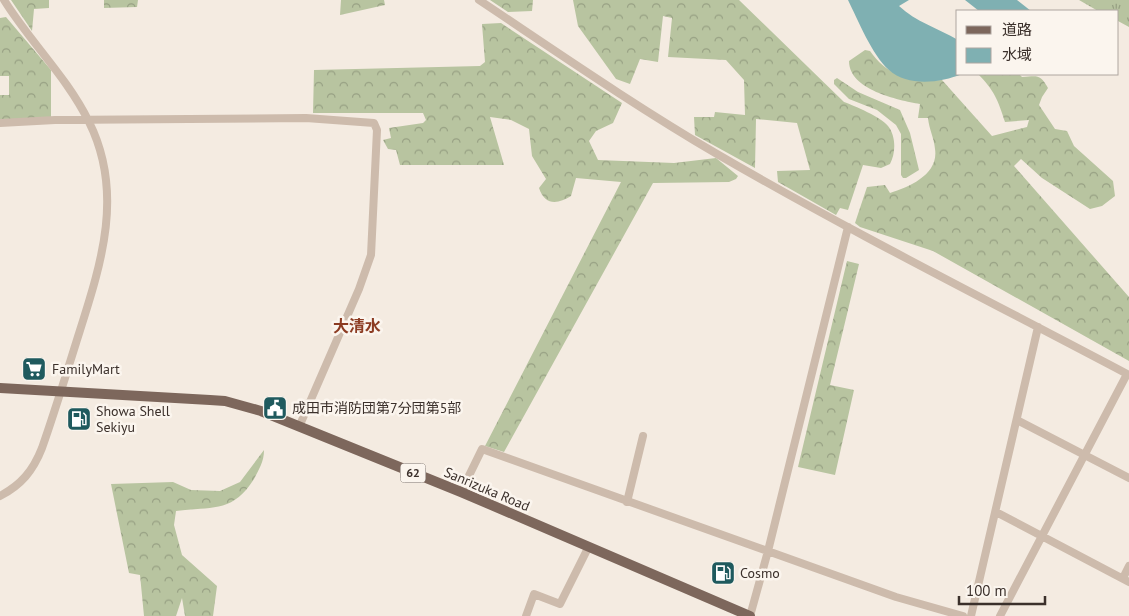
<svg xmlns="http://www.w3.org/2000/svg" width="1129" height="616" viewBox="0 0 1129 616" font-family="'PT Sans','Noto Sans JP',sans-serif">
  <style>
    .grass { fill: url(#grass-tufts) }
    .forest { fill: url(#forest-crowns) }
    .water { fill: #7fb0b2 }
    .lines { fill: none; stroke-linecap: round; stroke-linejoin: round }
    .minor { stroke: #cdbbac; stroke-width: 8 }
    .major { stroke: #7d675c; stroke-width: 10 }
    .labels { text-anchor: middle; stroke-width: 5; stroke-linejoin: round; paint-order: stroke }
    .shield { fill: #fbf5ee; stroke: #756b66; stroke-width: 1 }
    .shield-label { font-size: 12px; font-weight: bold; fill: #3b302b }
    .poi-label { font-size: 14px; fill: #3b302b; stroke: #fbf5ee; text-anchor: start }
    .street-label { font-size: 14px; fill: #3b302b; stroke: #fbf5ee }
    .quarter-label { font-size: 16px; font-weight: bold; fill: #8c3b22; stroke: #fbf5ee }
  </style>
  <defs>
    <pattern id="grass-tufts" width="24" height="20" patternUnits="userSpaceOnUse" patternTransform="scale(1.25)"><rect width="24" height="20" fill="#b8c4a0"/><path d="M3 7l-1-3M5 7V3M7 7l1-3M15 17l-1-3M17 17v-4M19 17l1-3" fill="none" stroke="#97a083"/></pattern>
    <pattern id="forest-crowns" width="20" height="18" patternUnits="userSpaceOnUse" patternTransform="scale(1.25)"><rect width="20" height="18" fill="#b8c4a0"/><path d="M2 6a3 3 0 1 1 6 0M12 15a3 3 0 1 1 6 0" fill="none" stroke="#97a083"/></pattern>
  </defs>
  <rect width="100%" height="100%" fill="#f4ebe1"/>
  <!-- grass -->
  <path class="grass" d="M 1079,0 L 1129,0 L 1129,27 L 1118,21 L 1118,11 L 1098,11 Z"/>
  <!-- forest -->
  <path class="forest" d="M 11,0 L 49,0 L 49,8 L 34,9 L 32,31 Z
    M 104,0 L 138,0 L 137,7 L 104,8 Z
    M 341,0 L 384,0 L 385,5 L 340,15 Z
    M 490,0 L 533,0 L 532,11 L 508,12 Z
    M 573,0 L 739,0 L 844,102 C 855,106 881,117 888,126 C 896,136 896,153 890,164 L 881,168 L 863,165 L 848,210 L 840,208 L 836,215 L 778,182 L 777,171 L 810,170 L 797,123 L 756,119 L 755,168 L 695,135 L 694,117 L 714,117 L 715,112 L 745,115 L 744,80 L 726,60 L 668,57 L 672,18 L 663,16 L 658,62 L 640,59 L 630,84 L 616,79 L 578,26 Z
    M 6,17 L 51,70 L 51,118 L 0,120 L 0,95 L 9,95 L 9,76 L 0,76 L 0,18 Z
    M 501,23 L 622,103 L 613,123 L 596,131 L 589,141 L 598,160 L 674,163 L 716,158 L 738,176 L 736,179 L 729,182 L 653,183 L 504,452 L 485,446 L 621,182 L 576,178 L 571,196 C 558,204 545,206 539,188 L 546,179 L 532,156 L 529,129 L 511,120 L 490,117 L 504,165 L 400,165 L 396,150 L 388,149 L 383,140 L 391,138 L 389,128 L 423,123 L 426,120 L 423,113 L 313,113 L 314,70 L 480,66 L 485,62 L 482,24 Z
    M 865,50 L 870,51 C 888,77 913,82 942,80 L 992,136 L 1027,127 L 1029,120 L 1005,122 C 998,100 994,90 978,74 L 1019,74 L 1022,77 C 1038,76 1040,74 1048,88 L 1042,97 L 1039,105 L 1055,129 L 1067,131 L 1074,146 L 1113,181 L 1115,196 L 1102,206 L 1090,209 L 1042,178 L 1021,159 L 1014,166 L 1129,297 L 1129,361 L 933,251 L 860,227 L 855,223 L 867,187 L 885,185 L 890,193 C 910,187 939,174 935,149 C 934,138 929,129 928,118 L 918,118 L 920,104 C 898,100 849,90 849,61 Z
    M 837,78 L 858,92 L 900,110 L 910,133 L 919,170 L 906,178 L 903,178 L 901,175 L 901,134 L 896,125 L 877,110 L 849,99 L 834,84 L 834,80 Z
    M 847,261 L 859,264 L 830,385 L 854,390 L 835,475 L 798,467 Z
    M 264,450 C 264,462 259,469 254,479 C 232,514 211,506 176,511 L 174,525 L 182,555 L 217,586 L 213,616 L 185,616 L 182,598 L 176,616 L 144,616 L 140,575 L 129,573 L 111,484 L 173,482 L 191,490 L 220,491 L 240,482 Z"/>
  <!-- water -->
  <path class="water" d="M 848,0 L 909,0 L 899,6 C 916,22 938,28 958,40 L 958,74 L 962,74 C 940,83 908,87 889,70 C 872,55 858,20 848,0 Z
    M 965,0 L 1017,0 L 1031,11 L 979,11 Z"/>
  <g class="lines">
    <!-- minor -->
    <path class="minor" d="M 479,0 C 557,52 635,106 717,154 C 851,232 991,302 1129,375
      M 0,123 L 55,120 L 306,118 L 374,123 L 377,130 L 371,255 L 359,289 L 299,427
      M 1017,420 L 1129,478
      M 461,492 L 482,449 L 896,597 L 963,616
      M 0,496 C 21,485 33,471 42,448 C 54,414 65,378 76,343 C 99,270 126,196 89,122 C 67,77 30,42 4,0
      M 627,502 L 643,436
      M 996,512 L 1129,582
      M 1123,578 L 1129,566
      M 526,616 L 534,594 L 560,604 L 588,548
      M 750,616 L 768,551 L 848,227
      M 971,616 L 1038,327
      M 1000,616 L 1127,374"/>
    <!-- major -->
    <path class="major" d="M 0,388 L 210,400 L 225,401 L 261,411 L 461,492 L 750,616"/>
  </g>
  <!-- icons -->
  <defs>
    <symbol id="supermarket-square" viewBox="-11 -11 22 22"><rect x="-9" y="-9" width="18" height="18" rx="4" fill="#1f5a5e" stroke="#fbf5ee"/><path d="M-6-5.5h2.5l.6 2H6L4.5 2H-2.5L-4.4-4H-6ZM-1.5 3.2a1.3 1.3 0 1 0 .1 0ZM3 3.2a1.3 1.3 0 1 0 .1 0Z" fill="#fff"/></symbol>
    <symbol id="civic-square" viewBox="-11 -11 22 22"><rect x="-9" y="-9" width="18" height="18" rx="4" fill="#1f5a5e" stroke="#fbf5ee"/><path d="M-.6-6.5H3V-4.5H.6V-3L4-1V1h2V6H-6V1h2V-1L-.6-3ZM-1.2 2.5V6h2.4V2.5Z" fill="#fff"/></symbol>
    <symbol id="fuel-square" viewBox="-11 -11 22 22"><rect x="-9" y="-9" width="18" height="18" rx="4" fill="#1f5a5e" stroke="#fbf5ee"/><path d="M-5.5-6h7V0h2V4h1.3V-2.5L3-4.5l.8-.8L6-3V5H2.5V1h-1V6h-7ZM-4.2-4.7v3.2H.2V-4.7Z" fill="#fff"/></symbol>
  </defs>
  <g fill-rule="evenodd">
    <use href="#supermarket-square" x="20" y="355" width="28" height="28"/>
    <use href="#civic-square" x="261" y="394" width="28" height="28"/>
    <use href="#fuel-square" x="65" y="405" width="28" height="28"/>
    <use href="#fuel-square" x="709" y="559" width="28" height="28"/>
  </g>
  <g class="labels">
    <!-- shield labels -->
    <rect class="shield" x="400.5" y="463.5" width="25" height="19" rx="4"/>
    <g class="shield-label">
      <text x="413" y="477">62</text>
    </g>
    <!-- poi labels -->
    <g class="poi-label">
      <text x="52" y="374">FamilyMart</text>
      <text x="292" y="413">成田市消防団第7分団第5部</text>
      <text x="96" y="416">Showa Shell<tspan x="96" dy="16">Sekiyu</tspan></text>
      <text x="740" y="578">Cosmo</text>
    </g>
    <!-- street labels -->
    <g class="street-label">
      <text transform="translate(487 489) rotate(23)" y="5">Sanrizuka Road</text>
    </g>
    <!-- quarter labels -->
    <g class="quarter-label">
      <text x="357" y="332">大清水</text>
    </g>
  </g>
  <!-- legend -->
  <rect x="956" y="10" width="162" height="65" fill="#fbf5ee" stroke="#aea6a0"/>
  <rect x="966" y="26" width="25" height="8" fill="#7d675c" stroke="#aea6a0"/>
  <text x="1002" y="35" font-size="15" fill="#3b302b">道路</text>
  <rect x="966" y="48" width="25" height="15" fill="#7fb0b2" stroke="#aea6a0"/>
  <text x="1002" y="60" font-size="15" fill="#3b302b">水域</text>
  <!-- scale -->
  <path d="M959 596v8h86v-8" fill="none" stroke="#3b302b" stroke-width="2.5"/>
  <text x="966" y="596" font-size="15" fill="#3b302b" stroke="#fbf5ee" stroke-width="4" paint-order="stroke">100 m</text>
</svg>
